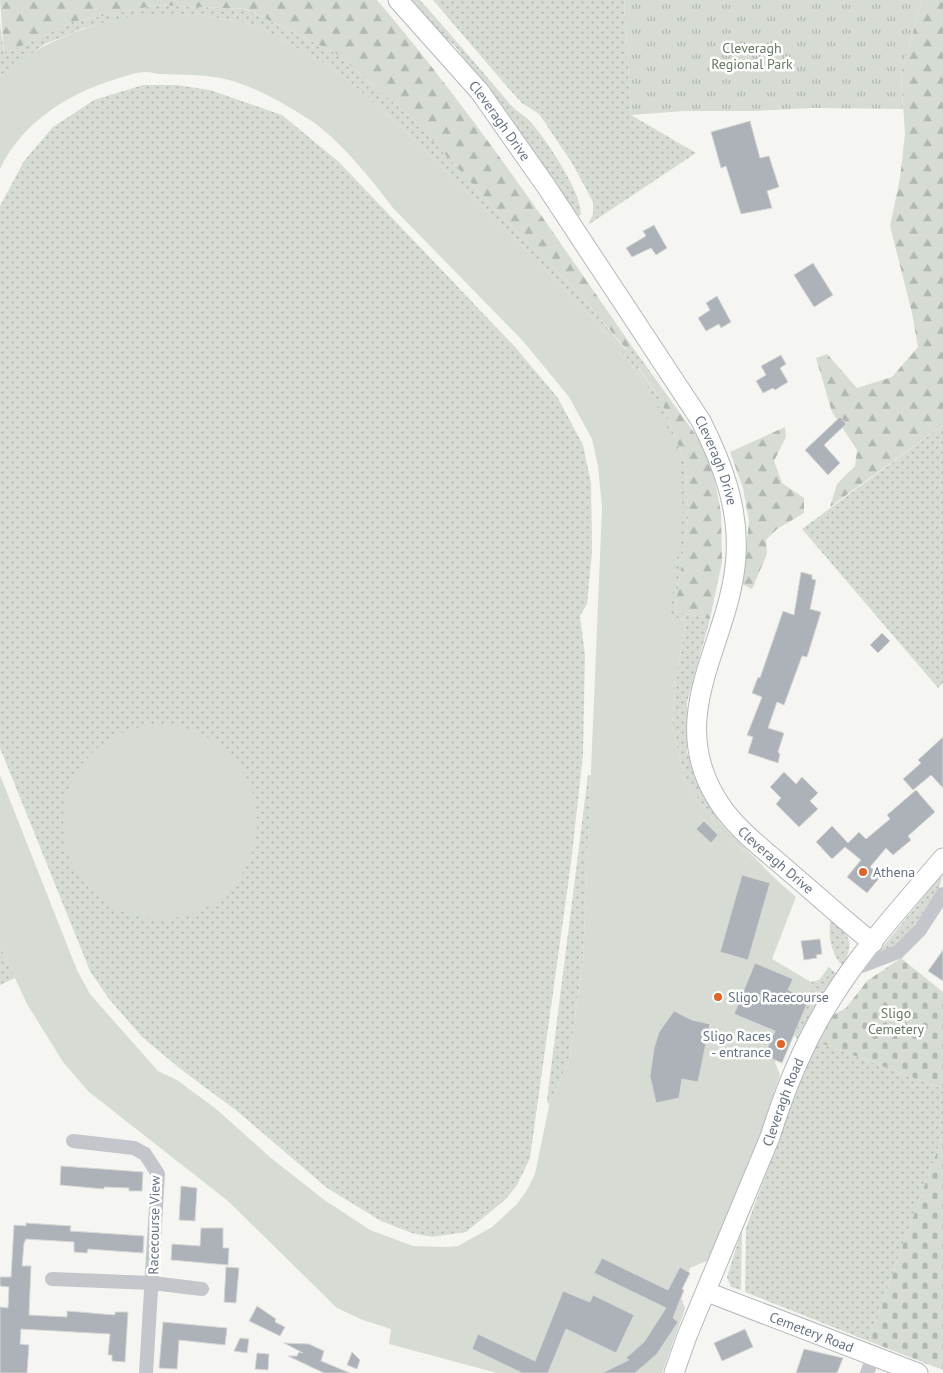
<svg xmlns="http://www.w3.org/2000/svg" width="943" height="1373" viewBox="0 0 943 1373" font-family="'PT Sans',sans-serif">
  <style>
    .grass { fill: url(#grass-dots) }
    .forest { fill: url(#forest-firs) }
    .cemetery { fill: url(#cemetery-stones) }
    .park { fill: url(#park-tufts) }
    .pitch { fill: #d6dcd3 }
    .building { fill: #acb2b8; stroke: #d7d7d5 }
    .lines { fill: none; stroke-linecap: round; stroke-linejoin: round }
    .secondary-casing { stroke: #b3b8bd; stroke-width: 21 }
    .street { stroke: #c3c6ca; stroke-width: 14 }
    .secondary { stroke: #fff; stroke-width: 19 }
    .poi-dot { fill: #e16326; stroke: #fff; stroke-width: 2 }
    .labels { text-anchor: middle; stroke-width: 5; stroke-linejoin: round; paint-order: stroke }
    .park-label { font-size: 14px; fill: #667a63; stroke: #fff }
    .street-label { font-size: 14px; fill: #657383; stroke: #fff }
    .poi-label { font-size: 14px; fill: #657383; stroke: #fff; text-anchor: start }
  </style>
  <defs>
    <pattern id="grass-dots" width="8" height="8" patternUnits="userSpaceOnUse" patternTransform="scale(1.25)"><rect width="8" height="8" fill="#d6dcd3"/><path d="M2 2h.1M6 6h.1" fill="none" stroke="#b1b7b1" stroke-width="1.8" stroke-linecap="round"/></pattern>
    <pattern id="forest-firs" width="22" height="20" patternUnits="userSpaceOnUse" patternTransform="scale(1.25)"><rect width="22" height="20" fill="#d6dcd3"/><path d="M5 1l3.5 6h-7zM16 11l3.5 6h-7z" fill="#b1b7b1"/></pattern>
    <pattern id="cemetery-stones" width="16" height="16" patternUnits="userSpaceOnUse" patternTransform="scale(1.25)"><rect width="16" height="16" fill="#d6dcd3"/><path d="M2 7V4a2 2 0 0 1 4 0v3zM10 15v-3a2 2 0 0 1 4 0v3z" fill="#b1b7b1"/></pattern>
    <pattern id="park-tufts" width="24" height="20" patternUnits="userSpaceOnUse" patternTransform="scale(1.25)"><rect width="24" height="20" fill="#d6dcd3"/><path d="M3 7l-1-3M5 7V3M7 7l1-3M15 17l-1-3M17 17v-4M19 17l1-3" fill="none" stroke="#b1b7b1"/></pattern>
  </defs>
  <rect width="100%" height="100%" fill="#f5f6f2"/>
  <!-- grass -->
  <path class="grass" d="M 408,0 L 420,0 C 451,34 480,69 510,104 C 516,111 524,115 530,121 C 546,139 581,191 581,214 L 577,218 L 495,99 L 454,45 L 429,25 Z
    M 433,0 L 624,0 L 631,115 L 696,153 L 588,225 L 593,214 L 593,202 L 572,163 L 539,114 L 522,103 L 509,89 Z
    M 157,5 L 245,9 L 334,52 L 412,118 L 507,222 L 577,291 L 626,350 L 631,345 L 644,363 L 638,368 L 661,400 L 686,466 L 688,519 L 675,611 L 710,619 L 687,702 L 687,752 L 701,789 L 721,824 L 777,880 L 719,829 L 685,780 L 672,726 L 676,679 L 686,621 L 670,616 L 674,573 L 650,391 L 618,346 L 546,269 L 406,132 L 338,71 L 256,25 L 196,14 L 125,18 L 84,28 L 45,44 L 0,76 L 0,22 L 4,54 L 72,22 Z
    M 143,85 L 177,85 L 210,90 L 282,115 L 339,162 L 516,348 L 558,398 L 583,445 L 591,483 L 592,552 L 587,604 L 580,616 L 585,655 L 583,755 L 571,863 L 530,1158 L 517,1185 L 506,1199 L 466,1232 L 432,1237 L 412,1233 L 381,1221 L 327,1188 L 237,1111 L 183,1071 L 142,1037 L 109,999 L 90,971 L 0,748 L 0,206 L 24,161 L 53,127 L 94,100 Z
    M 943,425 L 943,683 L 938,688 L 802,529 Z
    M 588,775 L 591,775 L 583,960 L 569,1060 L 549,1106 L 547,1100 Z
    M 943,873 L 939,889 L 900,946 L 873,959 Z
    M 831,920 C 852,938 853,940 844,966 C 832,959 827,932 831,920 Z
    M 0,946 L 15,978 L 0,985 Z
    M 829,967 L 838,975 L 799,1041 L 794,1035 L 811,982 L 819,980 Z
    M 818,1042 L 943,1089 L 943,1135 L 868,1341 L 745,1292 L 746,1228 L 800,1082 Z
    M 742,1229 L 741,1290 L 731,1287 L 727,1277 Z"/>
  <!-- forest -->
  <path class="forest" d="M 0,0 L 377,0 C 470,109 550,228 631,345 L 627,350 L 577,291 L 507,222 L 412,118 L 334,52 L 246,9 L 157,5 L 72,22 L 4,54 Z
    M 922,0 L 943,0 L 943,425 L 830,507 L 837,484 L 855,466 L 857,450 L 832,412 L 816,358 L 827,354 L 857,388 L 892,377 L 918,347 L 912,313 L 890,226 L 900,178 L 905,134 L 901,74 Z
    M 644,363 L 703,445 L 712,465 L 721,513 L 722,562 L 710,619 L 675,611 L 688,519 L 686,466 L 661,400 L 638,367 Z
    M 785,427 L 786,437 L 774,461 L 782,483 L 804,498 L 804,513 L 777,529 L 766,540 L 767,554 L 752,589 L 742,584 L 749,521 L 743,488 L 730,452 Z"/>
  <!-- cemetery -->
  <path class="cemetery" d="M 901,958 L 943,992 L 943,1089 L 818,1042 L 828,1018 L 846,1008 L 867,981 Z
    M 943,1135 L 943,1370 L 868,1341 Z"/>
  <!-- park -->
  <path class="park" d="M 624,0 L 922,0 L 901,74 L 903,109 L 814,108 L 753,111 L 684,111 L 631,115 Z"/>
  <!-- pitch -->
  <path class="pitch" d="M 196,14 L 256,25 L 338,71 L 406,132 L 546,269 L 618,346 L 650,391 L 678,451 L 683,512 L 670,616 L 686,621 L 676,679 L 672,726 L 685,780 L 719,829 L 796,897 L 772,959 L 811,982 L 794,1035 L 775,1062 L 780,1075 L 750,1166 L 711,1259 L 690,1268 L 680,1293 L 685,1309 L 662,1373 L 497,1373 L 389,1344 L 391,1329 L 363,1320 L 337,1308 L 228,1201 L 89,1092 L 63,1062 L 27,1004 L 0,946 L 0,775 L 77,970 L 90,994 L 158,1071 L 177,1080 L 215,1108 L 271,1158 L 323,1199 L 370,1230 L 413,1246 L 447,1247 L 458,1246 L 492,1227 L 517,1204 L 527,1190 L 535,1174 L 549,1106 L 569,1060 L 583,960 L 602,508 L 598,466 L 592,439 L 569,397 L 523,341 L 393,208 C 373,181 339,139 310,120 C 285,104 257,88 229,80 C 207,74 183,75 161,74 C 156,74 151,72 146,72 C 135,72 123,77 113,80 C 66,95 22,123 0,169 L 0,76 C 36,46 78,27 124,18 C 147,14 173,15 196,14 Z
    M63 822a97 97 0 1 1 194 0a97 97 0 1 1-194 0Z"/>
  <!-- building -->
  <path class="building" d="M 750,121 L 760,158 L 769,156 L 779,187 L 767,191 L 772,208 L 741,214 L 726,166 L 721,168 L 711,132 Z
    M 654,225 L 667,248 L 656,255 L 651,248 L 632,257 L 626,248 L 646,236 L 643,231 Z
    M 813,263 L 833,295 L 814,307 L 794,275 Z
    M 717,296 L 731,322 L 721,328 L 719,324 L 706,331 L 698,318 L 710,310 L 706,303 Z
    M 781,355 L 786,364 L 780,368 L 788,382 L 775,390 L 773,388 L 763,393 L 756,381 L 766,375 L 761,366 Z
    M 840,417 L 846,424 L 824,445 L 840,463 L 828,475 L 805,450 Z
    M 801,572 L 812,575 L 812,579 L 816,580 L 810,609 L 821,612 L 807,657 L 802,656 L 784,705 L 777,702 L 768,728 L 784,733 L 778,752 L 780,754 L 778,763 L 748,753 L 753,737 L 747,735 L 762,697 L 752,693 L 758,677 L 760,678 L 783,611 L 794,615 Z
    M 882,633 L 890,641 L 878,653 L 870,645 Z
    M 943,737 L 943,788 L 931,775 L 913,790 L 903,779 L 921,763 L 918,760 Z
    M 784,772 L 796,784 L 802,777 L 818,793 L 810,801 L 818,809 L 799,827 L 776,804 L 781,798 L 770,787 Z
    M 916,790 L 935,812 L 908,836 L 911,840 L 893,855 L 886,848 L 870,867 L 881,876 L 867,893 L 847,877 L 861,860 L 845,847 L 832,859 L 816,842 L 832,826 L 848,843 L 859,832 L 866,839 L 890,819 L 887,815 Z
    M 704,821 L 718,835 L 711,843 L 696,829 Z
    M 742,875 L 770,883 L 748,960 L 720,952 Z
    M 820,939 L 822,954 L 816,955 L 817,958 L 804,960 L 801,941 Z
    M 943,950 L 943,981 L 928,971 Z
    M 755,963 L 793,979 L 788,990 L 809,999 L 782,1063 L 764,1055 L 775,1031 L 734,1014 Z
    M 674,1011 L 692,1020 L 710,1024 L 698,1082 L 682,1079 L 679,1098 L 656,1103 L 650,1076 L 654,1048 L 659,1032 Z
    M 61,1166 L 143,1172 L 142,1191 L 129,1191 L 129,1188 L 104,1187 L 104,1189 L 60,1185 Z
    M 181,1186 L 197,1188 L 195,1221 L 179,1220 Z
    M 26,1223 L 71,1226 L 70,1231 L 144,1236 L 143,1253 L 88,1249 L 87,1253 L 74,1252 L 74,1242 L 26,1239 L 24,1243 L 22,1266 L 31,1266 L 29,1315 L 67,1317 L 67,1311 L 115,1315 L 115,1312 L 128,1312 L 125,1362 L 112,1361 L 112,1355 L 108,1355 L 110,1334 L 21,1329 L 20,1344 L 29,1345 L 27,1373 L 0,1373 L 0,1307 L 8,1308 L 9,1287 L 0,1286 L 0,1277 L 11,1277 L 14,1225 L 26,1226 Z
    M 201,1228 L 223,1228 L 223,1248 L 229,1248 L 228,1265 L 171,1260 L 172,1244 L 200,1246 Z
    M 602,1258 L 668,1290 L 680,1267 L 690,1273 L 682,1289 L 684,1290 L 673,1318 L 678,1322 L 657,1354 L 635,1373 L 602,1373 L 629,1360 L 626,1358 L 644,1342 L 666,1308 L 594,1273 Z
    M 226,1267 L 239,1268 L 236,1303 L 224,1302 Z
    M 563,1291 L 590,1302 L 593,1295 L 634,1315 L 616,1353 L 566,1329 L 548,1373 L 522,1373 L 472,1349 L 478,1334 L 535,1361 Z
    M 257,1306 L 276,1319 L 275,1322 L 285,1327 L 280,1336 L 249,1321 Z
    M 163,1322 L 227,1328 L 225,1345 L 179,1340 L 177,1369 L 159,1368 Z
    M 745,1329 L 753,1347 L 722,1361 L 714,1343 Z
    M 240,1338 L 249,1339 L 247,1353 L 234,1351 Z
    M 284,1343 L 309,1344 L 324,1351 L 321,1361 L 350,1373 L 324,1373 L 288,1356 L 297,1356 L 299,1352 L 303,1353 Z
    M 804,1349 L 843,1358 L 837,1373 L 796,1373 Z
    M 352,1352 L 360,1360 L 357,1369 L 347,1365 Z
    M 257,1353 L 269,1354 L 268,1370 L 255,1369 Z"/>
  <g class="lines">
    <defs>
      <g id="secondary">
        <path id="s1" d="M 398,0 L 480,92 L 546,186 L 701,421 C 722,463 739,507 736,555 C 732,640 665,711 715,796 C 733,828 765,850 792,874 C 819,897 845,921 873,943"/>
        <path id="s2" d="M 707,1292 L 918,1373"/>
        <path id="s3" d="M 674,1373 L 687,1336 L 770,1137 C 785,1089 805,1040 832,998 C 863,948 905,903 943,858"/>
      </g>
    </defs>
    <!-- secondary casing -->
    <use href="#secondary" class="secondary-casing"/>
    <!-- street -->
    <path class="street" d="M 851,970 L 898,952 L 920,930 L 943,894
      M 73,1141 L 134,1148 L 145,1154 L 158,1174 L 146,1373
      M 52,1279 L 152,1283 L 202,1289
      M 867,1373 L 874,1355"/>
    <!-- secondary -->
    <use href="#secondary" class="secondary"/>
  </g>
  <!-- markers -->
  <g class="poi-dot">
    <circle cx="863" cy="872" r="5"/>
    <circle cx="718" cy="997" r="5"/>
    <circle cx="781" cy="1044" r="5"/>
  </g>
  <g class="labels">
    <!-- park labels -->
    <g class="park-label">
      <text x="752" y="53">Cleveragh<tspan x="752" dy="16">Regional Park</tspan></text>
      <text x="896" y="1018">Sligo<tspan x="896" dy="16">Cemetery</tspan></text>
    </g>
    <!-- street labels -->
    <g class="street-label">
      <text dy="5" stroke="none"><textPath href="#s1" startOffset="158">Cleveragh Drive</textPath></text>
      <text dy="5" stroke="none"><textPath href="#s1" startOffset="562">Cleveragh Drive</textPath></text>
      <text dy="5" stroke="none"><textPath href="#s1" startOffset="998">Cleveragh Drive</textPath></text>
      <text dy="5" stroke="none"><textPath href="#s3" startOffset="292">Cleveragh Road</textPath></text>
      <text transform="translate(154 1225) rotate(-89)" y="5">Racecourse View</text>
      <text dy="5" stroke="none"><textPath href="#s2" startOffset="112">Cemetery Road</textPath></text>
    </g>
    <!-- poi labels -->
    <g class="poi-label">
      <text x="873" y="877">Athena</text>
      <text x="728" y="1002">Sligo Racecourse</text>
      <text x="771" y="1041" text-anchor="end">Sligo Races<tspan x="771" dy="16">- entrance</tspan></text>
    </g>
  </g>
</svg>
